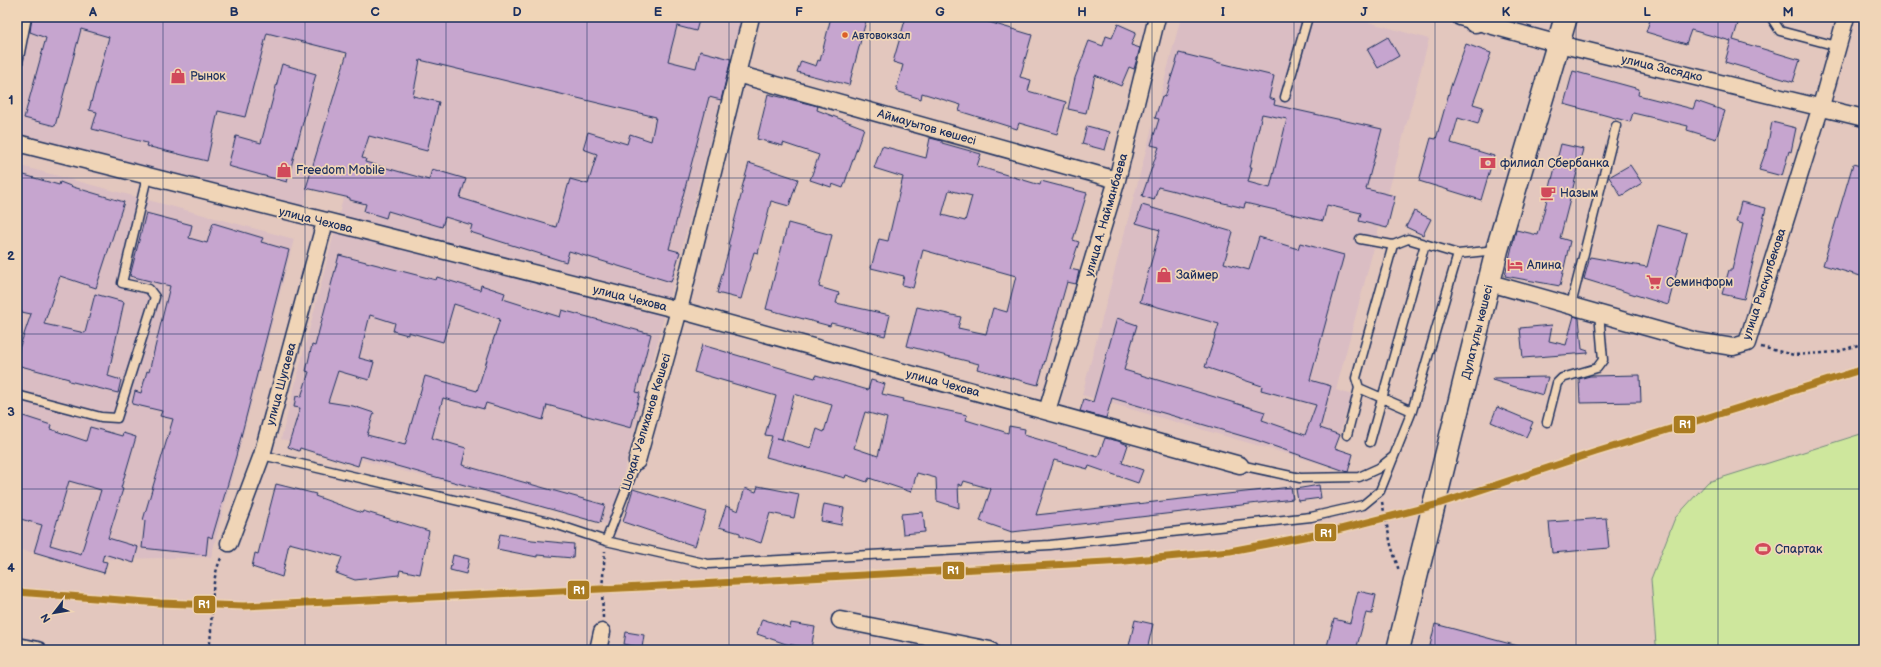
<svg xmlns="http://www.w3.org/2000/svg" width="1881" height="667" viewBox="0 0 1881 667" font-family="'Balsamiq Sans',sans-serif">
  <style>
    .built { fill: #dabdc3 }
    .garden { fill: #cee79d; stroke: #748b7e }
    .building { fill: #c6a5cf; stroke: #1b2f5e; fill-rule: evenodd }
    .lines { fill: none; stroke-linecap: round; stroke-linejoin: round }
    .lane-casing { stroke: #1b2f5e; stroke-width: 11 }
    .street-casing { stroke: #1b2f5e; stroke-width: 19 }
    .secondary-casing { stroke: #1b2f5e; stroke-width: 25 }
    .path { stroke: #1b2f5e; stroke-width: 2.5; stroke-dasharray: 3 3; stroke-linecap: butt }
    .lane { stroke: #f0d5b7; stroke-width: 8 }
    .street { stroke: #f0d5b7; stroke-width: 16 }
    .secondary { stroke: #f0d5b7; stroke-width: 22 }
    .rail-1-casing { stroke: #f0d5b7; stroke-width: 10 }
    .rail-1 { stroke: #aa7c21; stroke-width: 7 }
    .grid { fill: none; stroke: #1b2f5e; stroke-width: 1; stroke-opacity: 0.55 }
    .bus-dot { fill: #dc6028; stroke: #f0d5b7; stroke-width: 1.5 }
    .labels { text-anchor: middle; stroke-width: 3.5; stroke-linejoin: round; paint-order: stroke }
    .bus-label { font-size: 11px; fill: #1b2f5e; stroke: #f0d5b7; text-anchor: start }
    .street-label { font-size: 12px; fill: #1b2f5e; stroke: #f0d5b7 }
    .poi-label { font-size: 12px; fill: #1b2f5e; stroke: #f0d5b7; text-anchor: start }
    .line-badge { stroke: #f0d5b7; stroke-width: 1.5 }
    .badge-label { font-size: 11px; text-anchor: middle; font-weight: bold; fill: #fff }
    .neatline { fill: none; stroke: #1b2f5e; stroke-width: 1.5 }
    .grid-label { font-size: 13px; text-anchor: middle; font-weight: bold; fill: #1b2f5e }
  </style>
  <rect width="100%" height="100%" fill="#e3c7be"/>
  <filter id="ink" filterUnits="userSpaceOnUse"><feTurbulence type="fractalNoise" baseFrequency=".025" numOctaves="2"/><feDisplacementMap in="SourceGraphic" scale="8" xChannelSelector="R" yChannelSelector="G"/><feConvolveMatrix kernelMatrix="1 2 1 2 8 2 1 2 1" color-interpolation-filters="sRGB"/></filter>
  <g filter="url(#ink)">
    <!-- built -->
    <path class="built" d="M 17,17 L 354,17 L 302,213 L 17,136 Z
      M 390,17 L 742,17 L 610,525 L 281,439 Z
      M 1181,17 L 1350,17 L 1429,39 L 1336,390 L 1352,395 L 1329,466 L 1082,395 Z
      M 17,165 L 294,239 L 211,557 L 66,560 L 17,549 Z"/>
    <!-- garden -->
    <path class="garden" d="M 1864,433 L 1864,650 L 1659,650 L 1656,644 L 1651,579 L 1675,518 L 1708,482 Z"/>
    <!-- building -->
    <path class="building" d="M 32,17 L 700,17 L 696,31 L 677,26 L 668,61 L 696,68 L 700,51 L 731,59 L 721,100 L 709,97 L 669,249 L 680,252 L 671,282 L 569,251 L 566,262 L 470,232 L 472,225 L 445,217 L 442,227 L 388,211 L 386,218 L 364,211 L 366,204 L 350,200 L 350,198 L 306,188 L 347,53 L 267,33 L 245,117 L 218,111 L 207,161 L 146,146 L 147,143 L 92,129 L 97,112 L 89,110 L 109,37 L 81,29 L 55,126 L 24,118 L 46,38 L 30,32 ZM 420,60 L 656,117 L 651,141 L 630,134 L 627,144 L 588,132 L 583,149 L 597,154 L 588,184 L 570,179 L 556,227 L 460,198 L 466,179 L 432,169 L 429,180 L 365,162 L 366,159 L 362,158 L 369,136 L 427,151 L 439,102 L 413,96 Z
      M 831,17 L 867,17 L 849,85 L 797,72 L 801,61 L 816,66 L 818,60 L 820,61 Z
      M 906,17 L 972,17 L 1032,35 L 1020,77 L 1031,80 L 1028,91 L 1066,102 L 1057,134 L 1019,123 L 1017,129 L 959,111 L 961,105 L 922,93 L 921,99 L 896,91 L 903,65 L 893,62 Z
      M 1651,17 L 1740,17 L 1733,40 L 1800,60 L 1793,82 L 1725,62 L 1731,41 L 1691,30 L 1686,44 L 1646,32 Z
      M 1118,24 L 1136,32 L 1131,45 L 1140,48 L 1134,69 L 1129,67 L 1121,86 L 1095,75 L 1086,113 L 1068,109 L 1075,78 L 1089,41 L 1103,46 L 1106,36 L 1112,38 Z
      M 1388,37 L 1399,56 L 1378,68 L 1367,49 Z
      M 1466,44 L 1491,53 L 1473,104 L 1483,107 L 1478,124 L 1458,118 L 1451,143 L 1494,156 L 1481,200 L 1419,181 L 1431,138 L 1436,139 L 1451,86 Z
      M 1179,53 L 1274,76 L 1269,98 L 1275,100 L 1274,105 L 1382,129 L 1366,189 L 1395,196 L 1387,228 L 1359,221 L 1361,213 L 1327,205 L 1323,221 L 1245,203 L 1244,208 L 1158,187 L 1154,200 L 1142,196 L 1159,147 L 1151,145 L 1159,119 L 1155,118 L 1162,96 L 1165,97 ZM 1262,114 L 1287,119 L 1270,188 L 1248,182 L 1252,167 L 1250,167 Z
      M 282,64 L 316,74 L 287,182 L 228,166 L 236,136 L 261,143 Z
      M 1573,71 L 1639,89 L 1638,95 L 1693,109 L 1696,101 L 1725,111 L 1716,139 L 1687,130 L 1688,126 L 1633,113 L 1630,122 L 1564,104 Z
      M 768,94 L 818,106 L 817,110 L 864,128 L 843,188 L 832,184 L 831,187 L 810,180 L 819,155 L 783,143 L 783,146 L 757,139 Z
      M 1772,122 L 1796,128 L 1791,152 L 1789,151 L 1782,176 L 1759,170 L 1767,148 Z
      M 1087,126 L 1110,132 L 1105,150 L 1082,144 Z
      M 930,138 L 942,141 L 942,143 L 981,154 L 977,166 L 1040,185 L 1041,181 L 1087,193 L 1073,240 L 1079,242 L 1070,269 L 1079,271 L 1076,284 L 1067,282 L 1038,385 L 977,369 L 979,364 L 907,346 L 917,307 L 961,317 L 958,328 L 986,334 L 993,308 L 1007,312 L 1016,276 L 923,250 L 913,288 L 902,285 L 904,276 L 871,268 L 879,239 L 888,241 L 903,177 L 874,168 L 882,146 L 926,158 ZM 949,190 L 972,196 L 965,221 L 942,215 Z
      M 1561,144 L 1583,149 L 1560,238 L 1570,241 L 1560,286 L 1505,276 L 1516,230 L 1538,235 Z
      M 749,163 L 798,179 L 789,206 L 771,201 L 758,253 L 754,252 L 741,299 L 717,293 L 730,245 L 728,245 L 742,192 L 741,191 Z
      M 1853,164 L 1864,167 L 1864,277 L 1823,265 Z
      M 1630,165 L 1642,183 L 1621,196 L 1609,177 Z
      M 17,173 L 59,185 L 60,182 L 73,187 L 124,202 L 96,288 L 60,276 L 44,324 L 85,333 L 95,294 L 124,302 L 108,376 L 121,380 L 118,393 L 69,381 L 69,379 L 17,365 L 19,349 L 31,314 L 17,311 Z
      M 1741,202 L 1766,208 L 1744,299 L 1722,294 L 1729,270 L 1732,270 L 1743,224 L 1736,222 Z
      M 1142,205 L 1233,232 L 1224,263 L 1249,270 L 1259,237 L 1298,249 L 1300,243 L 1344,255 L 1310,380 L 1331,386 L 1320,428 L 1340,435 L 1335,448 L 1353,454 L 1348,472 L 1256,440 L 1112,398 L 1106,418 L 1080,411 L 1084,399 L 1093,402 L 1117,318 L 1137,325 L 1124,370 L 1265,412 L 1262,420 L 1305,435 L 1316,405 L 1261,390 L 1262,386 L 1205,367 L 1219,324 L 1140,302 L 1160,230 L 1136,223 Z
      M 1414,211 L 1431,219 L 1423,235 L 1406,227 Z
      M 146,213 L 192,225 L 189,238 L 207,243 L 213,223 L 263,238 L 261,242 L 289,250 L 236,456 L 212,538 L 208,536 L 206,555 L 142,548 L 145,521 L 143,520 L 173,419 L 160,416 L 162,411 L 132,404 L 135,391 L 141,393 L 147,371 L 149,372 L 170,286 L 130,276 Z
      M 788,223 L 832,235 L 819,287 L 839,293 L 836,303 L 890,315 L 885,336 L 831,323 L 830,326 L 766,309 Z
      M 1658,225 L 1687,233 L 1668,305 L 1584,279 L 1590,257 L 1647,267 Z
      M 339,255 L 436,280 L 437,277 L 480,290 L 481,285 L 505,293 L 503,299 L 560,317 L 562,310 L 651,334 L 636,392 L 640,393 L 631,428 L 547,405 L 543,420 L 486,403 L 484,409 L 443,398 L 432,438 L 466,448 L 462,465 L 605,505 L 600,523 L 361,456 L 358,466 L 300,448 L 299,451 L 288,447 L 300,408 L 294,407 L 296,396 L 301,397 L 309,372 L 306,371 L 312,345 L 315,346 ZM 454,304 L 500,319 L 477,391 L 425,376 L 405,445 L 367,435 L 374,413 L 353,406 L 328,402 L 338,371 L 369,380 L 374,362 L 359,358 L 370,315 L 395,323 L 393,331 L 408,335 L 408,332 L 443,342 Z
      M 1574,316 L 1579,318 L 1582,349 L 1588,351 L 1588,353 L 1523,358 L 1520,328 L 1552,325 L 1549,341 L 1566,345 Z
      M 702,345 L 815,378 L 816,375 L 868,390 L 871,380 L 885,384 L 882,394 L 904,399 L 903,401 L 967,415 L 966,420 L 1008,433 L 1009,426 L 1025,429 L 1024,435 L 1098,457 L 1105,438 L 1118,441 L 1128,445 L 1122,463 L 1143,470 L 1138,483 L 1089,466 L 1088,469 L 1054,460 L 1036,515 L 1291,487 L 1293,499 L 1012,532 L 980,521 L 991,489 L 964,481 L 962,486 L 958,484 L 959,508 L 937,501 L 936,478 L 917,473 L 911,492 L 869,478 L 867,482 L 846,475 L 845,478 L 766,457 L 772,436 L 765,435 L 776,396 L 694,372 ZM 794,394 L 832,405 L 824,432 L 817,429 L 811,448 L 777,438 L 782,439 ZM 865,412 L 887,418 L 878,456 L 854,448 Z
      M 1640,375 L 1641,402 L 1580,403 L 1579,379 L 1590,376 Z
      M 1548,377 L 1543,395 L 1492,380 L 1493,378 Z
      M 1497,407 L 1533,422 L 1526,437 L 1491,422 Z
      M 17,414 L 51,425 L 50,429 L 86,441 L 90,427 L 122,436 L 123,433 L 136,437 L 121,488 L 123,489 L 108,538 L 138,547 L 134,563 L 104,554 L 102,561 L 107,562 L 104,573 L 34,552 L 42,525 L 17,518 ZM 69,481 L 101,490 L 81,554 L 50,545 Z
      M 276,484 L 316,494 L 315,496 L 362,513 L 363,511 L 429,531 L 420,574 L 400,570 L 399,575 L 355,580 L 336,573 L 342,557 L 289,543 L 282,577 L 252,567 L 255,553 L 258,554 Z
      M 1319,485 L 1321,498 L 1298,501 L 1296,489 Z
      M 758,486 L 799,494 L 794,518 L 770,513 L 761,543 L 740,536 L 740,533 L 719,527 L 726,506 L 738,511 L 745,488 L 756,492 Z
      M 633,489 L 706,512 L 695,546 L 623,522 Z
      M 824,504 L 844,508 L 841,525 L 821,521 Z
      M 923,512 L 925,532 L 903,534 L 901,514 Z
      M 1606,518 L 1609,548 L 1552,553 L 1549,522 Z
      M 500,534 L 532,540 L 574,544 L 573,558 L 537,555 L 537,557 L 497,549 Z
      M 453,555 L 469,559 L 466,574 L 450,570 Z
      M 1358,591 L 1376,595 L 1372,614 L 1366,613 L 1356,650 L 1326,650 L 1334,619 L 1350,623 Z
      M 762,619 L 790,628 L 791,623 L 815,627 L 811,648 L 786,644 L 757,634 Z
      M 1135,620 L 1153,624 L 1147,650 L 1128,650 Z
      M 1435,624 L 1518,646 L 1518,650 L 1429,650 Z
      M 626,632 L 644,635 L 642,648 L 624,644 Z"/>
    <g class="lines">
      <defs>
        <path id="lane" d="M 1771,17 L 1780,31 L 1837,46
          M 17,68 L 27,17
          M 1285,97 L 1308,17
          M 1360,239 L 1393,245 L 1408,239 L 1458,254 L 1496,250
          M 1393,245 L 1356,378 L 1359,388 L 1412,411
          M 1571,305 L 1616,126
          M 17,395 L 101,417 L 117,418 L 155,297 L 149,289 L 122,283 L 147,177
          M 1547,422 L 1557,383 L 1562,378 L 1597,368 L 1603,360 L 1599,313
          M 1347,435 L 1359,388
          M 1370,442 L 1425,244
          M 262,455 L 549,522 L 606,541 L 637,461
          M 1240,465 L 1300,478 L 1359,477 L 1379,468 L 1394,456 L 1412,411 L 1458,254
          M 606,541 L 708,564 L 1050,545 L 1311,517 L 1363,505 L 1380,491 L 1394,456"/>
        <path id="street" d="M 1460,17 L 1559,44 L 1864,118
          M 737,74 L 1117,180
          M 17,143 L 679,310 L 1240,465
          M 1490,283 L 1696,341 L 1733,347 L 1747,343 L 1821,106 L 1846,17
          M 1047,411 L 1117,180 L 1157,17
          M 637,461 L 679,310 L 751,17
          M 229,543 L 262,455 L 325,222
          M 840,620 L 990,650
          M 17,646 L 38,650
          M 598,650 L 602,632"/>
        <path id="secondary" d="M 1475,21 L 1483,17
          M 1398,650 L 1497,250 L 1566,17"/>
      </defs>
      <!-- lane casing -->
      <use href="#lane" class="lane-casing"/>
      <!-- street casing -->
      <use href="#street" class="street-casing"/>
      <!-- secondary casing -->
      <use href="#secondary" class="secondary-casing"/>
      <!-- path -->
      <path class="path" d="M 1761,347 L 1794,355 L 1837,352 L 1864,343
        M 1382,502 L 1391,545 L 1399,571
        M 603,618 L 602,589 L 605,551
        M 209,650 C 214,619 208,584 222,556"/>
      <!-- lane -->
      <use href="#lane" class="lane"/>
      <!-- street -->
      <use href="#street" class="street"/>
      <!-- secondary -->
      <use href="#secondary" class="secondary"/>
      <defs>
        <path id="rail-1" d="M 17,592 L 160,603 L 244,606 L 642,587 L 1125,561 L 1230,551 L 1325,533 L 1435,505 L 1596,452 L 1864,369"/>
      </defs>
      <!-- rail-1 casing -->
      <use href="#rail-1" class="rail-1-casing"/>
      <!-- rail-1 -->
      <use href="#rail-1" class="rail-1"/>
    </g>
  </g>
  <!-- grid -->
  <path class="grid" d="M 163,17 L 163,650M 305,17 L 305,650M 446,17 L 446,650M 587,17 L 587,650M 729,17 L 729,650M 870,17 L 870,650M 1011,17 L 1011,650M 1152,17 L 1152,650M 1294,17 L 1294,650M 1435,17 L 1435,650M 1576,17 L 1576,650M 1718,17 L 1718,650M 17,178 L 1864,178M 17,334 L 1864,334M 17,489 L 1864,489"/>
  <!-- icons -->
  <defs>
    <symbol id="shop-bare" viewBox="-9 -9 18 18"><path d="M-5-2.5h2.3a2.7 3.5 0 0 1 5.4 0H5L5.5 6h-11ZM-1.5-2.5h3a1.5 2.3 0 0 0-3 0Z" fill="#d1495b" stroke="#f0d5b7" stroke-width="2.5" paint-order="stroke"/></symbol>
    <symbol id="bank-bare" viewBox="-9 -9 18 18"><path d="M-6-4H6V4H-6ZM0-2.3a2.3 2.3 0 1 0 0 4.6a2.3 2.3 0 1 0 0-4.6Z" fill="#d1495b" stroke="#f0d5b7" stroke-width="2.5" paint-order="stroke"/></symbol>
    <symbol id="cafe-bare" viewBox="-9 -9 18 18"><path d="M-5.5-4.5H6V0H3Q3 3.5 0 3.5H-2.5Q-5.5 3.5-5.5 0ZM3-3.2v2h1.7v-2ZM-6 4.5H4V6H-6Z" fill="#d1495b" stroke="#f0d5b7" stroke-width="2.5" paint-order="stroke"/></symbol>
    <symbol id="hotel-bare" viewBox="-9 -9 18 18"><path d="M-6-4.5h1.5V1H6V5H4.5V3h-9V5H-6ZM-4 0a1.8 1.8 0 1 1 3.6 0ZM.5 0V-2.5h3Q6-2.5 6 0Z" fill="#d1495b" stroke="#f0d5b7" stroke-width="2.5" paint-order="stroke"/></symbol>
    <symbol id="supermarket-bare" viewBox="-9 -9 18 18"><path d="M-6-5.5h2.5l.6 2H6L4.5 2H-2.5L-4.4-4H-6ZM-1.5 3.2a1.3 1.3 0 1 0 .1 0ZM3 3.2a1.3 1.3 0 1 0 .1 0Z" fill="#d1495b" stroke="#f0d5b7" stroke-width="2.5" paint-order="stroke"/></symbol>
    <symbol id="stadium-bare" viewBox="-9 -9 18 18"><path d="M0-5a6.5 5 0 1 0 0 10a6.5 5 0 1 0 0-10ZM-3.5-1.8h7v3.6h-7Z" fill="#d1495b" stroke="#f0d5b7" stroke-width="2.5" paint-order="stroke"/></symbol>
  </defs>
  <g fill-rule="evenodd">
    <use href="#shop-bare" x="167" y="65" width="22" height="22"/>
    <use href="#bank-bare" x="1477" y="152" width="22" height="22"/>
    <use href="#shop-bare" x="273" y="159" width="22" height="22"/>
    <use href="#cafe-bare" x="1537" y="182" width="22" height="22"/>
    <use href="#hotel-bare" x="1504" y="254" width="22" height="22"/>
    <use href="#shop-bare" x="1153" y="264" width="22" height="22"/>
    <use href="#supermarket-bare" x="1643" y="271" width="22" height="22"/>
    <use href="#stadium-bare" x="1752" y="538" width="22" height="22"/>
  </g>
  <!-- markers -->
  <circle class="bus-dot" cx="845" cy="35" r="3.5"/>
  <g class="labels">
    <!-- bus labels -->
    <g class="bus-label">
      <text x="852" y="39">Автовокзал</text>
    </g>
    <!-- street labels -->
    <g class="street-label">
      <text transform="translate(1662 68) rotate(13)" y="4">улица Засядко</text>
      <text transform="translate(927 127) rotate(16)" y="4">Аймауытов көшесі</text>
      <text transform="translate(1106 215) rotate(-74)" y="4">улица А. Найманбаева</text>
      <text transform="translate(316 220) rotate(14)" y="4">улица Чехова</text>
      <text transform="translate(1764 284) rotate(-72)" y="4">улица Рыскулбекова</text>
      <text transform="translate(630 298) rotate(14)" y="4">улица Чехова</text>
      <text transform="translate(1477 332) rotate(-76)" y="4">Дулатұлы көшесі</text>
      <text transform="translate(943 383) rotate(15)" y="4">улица Чехова</text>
      <text transform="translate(281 384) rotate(-75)" y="4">улица Шугаева</text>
      <text transform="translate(646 422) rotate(-73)" y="4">Шоқан Уәлиханов Көшесі</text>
    </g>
    <!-- poi labels -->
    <g class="poi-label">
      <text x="190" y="80">Рынок</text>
      <text x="1500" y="167">филиал Сбербанка</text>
      <text x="296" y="174">Freedom Mobile</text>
      <text x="1560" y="197">Назым</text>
      <text x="1527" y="269">Алина</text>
      <text x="1176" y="279">Займер</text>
      <text x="1666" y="286">Семинформ</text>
      <text x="1775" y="553">Спартак</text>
    </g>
  </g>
  <g class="line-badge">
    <rect x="1673" y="415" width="23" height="19" rx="4" fill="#aa7c21"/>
    <rect x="1314" y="523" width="23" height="19" rx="4" fill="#aa7c21"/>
    <rect x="942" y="561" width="23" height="19" rx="4" fill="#aa7c21"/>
    <rect x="567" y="580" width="23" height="20" rx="4" fill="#aa7c21"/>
    <rect x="193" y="595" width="23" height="19" rx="4" fill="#aa7c21"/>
  </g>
  <g class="badge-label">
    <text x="1685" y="428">R1</text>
    <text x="1326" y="537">R1</text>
    <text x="953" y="574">R1</text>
    <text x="579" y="594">R1</text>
    <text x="204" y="608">R1</text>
  </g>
  <!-- margin -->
  <rect width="1881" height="667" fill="none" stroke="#f0d5b7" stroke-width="44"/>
  <!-- north arrow -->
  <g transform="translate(54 613) rotate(239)" stroke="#f0d5b7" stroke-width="3" paint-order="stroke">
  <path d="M0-3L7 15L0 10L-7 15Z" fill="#1b2f5e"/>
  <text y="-6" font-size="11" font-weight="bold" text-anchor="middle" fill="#1b2f5e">N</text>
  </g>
  <rect x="22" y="22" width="1837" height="623" class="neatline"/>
  <g class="grid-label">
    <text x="93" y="16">A</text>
    <text x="234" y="16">B</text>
    <text x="375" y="16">C</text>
    <text x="517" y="16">D</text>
    <text x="658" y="16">E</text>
    <text x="799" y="16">F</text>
    <text x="940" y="16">G</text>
    <text x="1082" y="16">H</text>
    <text x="1223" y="16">I</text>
    <text x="1364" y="16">J</text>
    <text x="1506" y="16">K</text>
    <text x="1647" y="16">L</text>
    <text x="1788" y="16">M</text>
    <text x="11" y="104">1</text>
    <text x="11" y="260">2</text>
    <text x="11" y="416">3</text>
    <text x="11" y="572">4</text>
  </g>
</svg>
